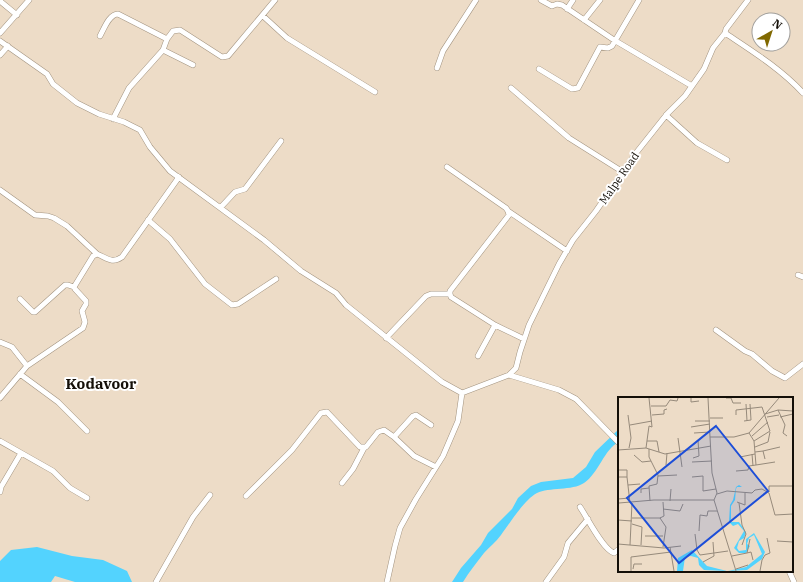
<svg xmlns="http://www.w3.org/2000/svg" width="803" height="582" viewBox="0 0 803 582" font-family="'IBM Plex Serif',serif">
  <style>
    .water { fill: #53d3fe }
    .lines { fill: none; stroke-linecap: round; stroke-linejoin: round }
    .minor-casing { stroke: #a39480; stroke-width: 6 }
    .minor { stroke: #fff; stroke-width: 5 }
    .labels { text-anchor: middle; stroke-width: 4; stroke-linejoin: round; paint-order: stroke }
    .street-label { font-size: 11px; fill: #140f08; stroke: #fff }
    .district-label { font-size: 15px; font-weight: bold; fill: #140f08; stroke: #fff }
    .inset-road { fill: none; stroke: #968a7b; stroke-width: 1 }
    .view { fill: #1d4ed8; fill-opacity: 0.15; stroke: #1d4ed8; stroke-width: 2 }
    .inset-edge { fill: none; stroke: #140f08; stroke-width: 2 }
  </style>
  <rect width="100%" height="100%" fill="#eddcc7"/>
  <!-- water -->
  <path class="water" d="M 619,429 L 619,442 C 604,449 599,473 584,483 C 572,491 549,487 537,493 C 524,500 510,523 501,535 C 496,542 489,547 484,553 C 477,562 469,572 463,582 L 452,582 L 461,568 L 481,545 L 488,533 L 512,509 L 518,498 L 531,486 L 541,482 L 573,478 L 586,467 L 595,452 Z
    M 37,547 L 72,556 L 103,560 L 127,571 L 132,582 L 75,582 L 55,576 L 51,582 L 0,582 L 0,561 L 11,550 Z"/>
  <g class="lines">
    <defs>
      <path id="minor" d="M 541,0 L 552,6 L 557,4 L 562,5 L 614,40 L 692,86
        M 0,1 L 17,15
        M 567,9 L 573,0
        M 263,16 L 287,38 L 375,92
        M 584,20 L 600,0
        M 0,33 L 29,0
        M 725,33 L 726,29 L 748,0
        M 100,36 C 104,29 109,14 118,14 L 167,39
        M 0,41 L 47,74 L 53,84 L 77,103 L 99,114 L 124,122 L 140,130 L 150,147 L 170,171 L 264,240 L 301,271 L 336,293 L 346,305 L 442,382 L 462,393
        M 163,50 L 193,65
        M 0,55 L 8,46
        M 437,68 L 443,51 L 476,0
        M 539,69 L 572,89 L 578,88 L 600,47 L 608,48 L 612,46 L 639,0
        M 511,88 L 569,138 L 623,172
        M 666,115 L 697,143 L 727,160
        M 113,119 L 129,88 L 163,50 L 167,39 L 173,31 L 180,30 L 222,57 L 228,56 L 275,0
        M 447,167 L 506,208 L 508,211 L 509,215 L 450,291 L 450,294 L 451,297 L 495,325 L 524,339
        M 0,190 L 35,215 L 48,216 L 54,218 L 67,226 L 97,254
        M 221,207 L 235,192 L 245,189 L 281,141
        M 508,211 L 567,251
        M 148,220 L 170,239 L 205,284 L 232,305 L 238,304 L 276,279
        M 798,275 L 803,277
        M 20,299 L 33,312 L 35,312 L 65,285 L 68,285 L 74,287
        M 716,330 L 745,351 L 752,354 L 772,371 L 785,378 L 803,364
        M 386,338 L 426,296 L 431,294 L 450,294
        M 0,342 L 12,347 L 27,366
        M 478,356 L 495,325
        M 20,374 L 58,402 L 87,431
        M 509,375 L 559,390 L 576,399 L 619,443
        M 462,393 L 509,375 L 516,368 L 520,352 L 529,325 L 559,264 L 573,240 L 596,211 L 636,153 L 667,114 L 685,96 L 704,69 L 713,48 L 725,33 C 752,51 781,69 803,93
        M 0,398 L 27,366 L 83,328 L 85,322 L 82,311 L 86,304 L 86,301 L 75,289 L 74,287 L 93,256 L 97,254 C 107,258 112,264 122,257 L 179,177
        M 394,437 L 413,416 L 416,415 L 431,425
        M 0,441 L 53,471 L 70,488 L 87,498
        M 342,483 L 353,469 L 364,448
        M 0,492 L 1,487 L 21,453
        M 246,496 L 292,450 L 321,413 L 327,412 L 360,447 L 366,447 L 378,432 L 384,430 L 394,437 L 414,456 L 436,467
        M 580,507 C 587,517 603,550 614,553 L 619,549
        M 789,571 L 794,582
        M 156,582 L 193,517 L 210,495
        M 387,582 L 395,546 L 400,528 L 416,499 L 443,456 L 458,421 L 462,393
        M 546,582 L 564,557 L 568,543 L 588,519"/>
    </defs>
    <!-- minor casing -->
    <use href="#minor" class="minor-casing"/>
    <!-- minor -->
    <use href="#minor" class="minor"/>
  </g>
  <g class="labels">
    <!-- street labels -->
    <g class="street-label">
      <text transform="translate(619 178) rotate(-55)" y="4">Malpe Road</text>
    </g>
    <!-- district labels -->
    <g class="district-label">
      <text x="101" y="389">Kodavoor</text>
    </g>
  </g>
  <!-- overview -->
  <g transform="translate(618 397)">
    <rect width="175" height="175" fill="#eddcc7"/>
    <path d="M 121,88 L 124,90 L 119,90 L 118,92 L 117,103 L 113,109 L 113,125 L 121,125 L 128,135 L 126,141 L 121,144 L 119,151 L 121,154 L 128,153 L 128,142 L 136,136 L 147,155 L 144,162 L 129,173 L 110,174 L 128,170 L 144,157 L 136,138 L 131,141 L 129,147 L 132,149 L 128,156 L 121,156 L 116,151 L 126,134 L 120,127 L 115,129 L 111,125 L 112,108 L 115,103 L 118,90 ZM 74,153 L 89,169 L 109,174 L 86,173 L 81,168 L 80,161 L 73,159 L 67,160 L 65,174 L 59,174 L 60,161 Z" fill="#53d3fe"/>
    <path class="inset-road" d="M 73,1 L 73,5 L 81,4M 90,1 L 92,40M 108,1 L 113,1 L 115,6 L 123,6M 128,7 L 129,24M 33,9 L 48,9 L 52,3 L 59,4 L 60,1M 160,13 L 167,28 L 165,36 L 169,39M 147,17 L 160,13 L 175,14M 10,18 L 13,41 L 11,51M 34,18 L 46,17 L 46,13 L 49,12M 118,18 L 118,13 L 144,10 L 152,34 L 136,44M 149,20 L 161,18M 162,20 L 175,17M 92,21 L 105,21M 77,24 L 92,24M 126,24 L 133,23 L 132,7M 12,28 L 34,24M 73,30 L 92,27M 76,36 L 92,35M 131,36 L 136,44 L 138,68 L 157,65M 134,39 L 150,25M 60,41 L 64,70M 29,44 L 39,44 L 41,55M 137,50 L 150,45 L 152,35M 28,51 L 31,29 L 34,30 L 31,1M 31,52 L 31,60 L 40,78 L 39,87 L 31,89 L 32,104M 0,53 L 28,51 L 47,57 L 93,49M 145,54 L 162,50M 137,55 L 145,54 L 147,62M 134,57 L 135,69M 16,58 L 24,65 L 33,64M 122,60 L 137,57M 75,61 L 81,59 L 80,43M 74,65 L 94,64M 48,68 L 49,56M 0,73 L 9,73 L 9,80M 118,74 L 130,73 L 131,69 L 138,68M 40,79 L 59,78M 0,80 L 9,80 L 12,106M 74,80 L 85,79 L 85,94 L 98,92M 10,88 L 22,87M 0,91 L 0,117M 151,95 L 151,89 L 175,89M 23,96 L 23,92 L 31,91M 99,97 L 109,94 L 134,96 L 137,93 L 144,92 L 151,96 L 157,118 L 175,117M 0,102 L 12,101M 96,103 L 99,96 L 94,76 L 92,40 L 116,40 L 131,36 L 161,1M 96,103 L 118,174M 52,104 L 53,92M 119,105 L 127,108 L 127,96M 1,106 L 36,103 L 96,103M 121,106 L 124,128 L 128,137 L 124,148M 45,112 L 62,114 L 65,107M 14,121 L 43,121M 0,123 L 14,124M 14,127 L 24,130 L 23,148M 81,134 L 82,118 L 89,119 L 90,114 L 99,114M 77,137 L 79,153 L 82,158 L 110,154M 27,139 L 45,139M 159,144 L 175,145M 0,147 L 46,151 L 63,149M 12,148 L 14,106M 45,150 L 48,130 L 42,121 L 46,119 L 45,105M 52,150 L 56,174M 129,156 L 133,155 L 135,163M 114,159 L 129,156 L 132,142M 85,165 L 96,159 L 95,145M 15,172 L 16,167 L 24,167M 118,172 L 130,168M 13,174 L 13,160 L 53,155M 142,174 L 144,163 L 147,158 L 152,156 L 149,141"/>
    <path class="view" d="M 98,29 L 150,94 L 61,166 L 9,101 Z"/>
    <rect width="175" height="175" class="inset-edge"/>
  </g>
  <!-- north arrow -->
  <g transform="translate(771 32) rotate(39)"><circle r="19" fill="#ffffff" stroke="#a19f9c"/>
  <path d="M0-3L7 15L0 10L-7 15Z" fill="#806800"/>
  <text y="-6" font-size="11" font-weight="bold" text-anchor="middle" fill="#140f08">N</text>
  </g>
</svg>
